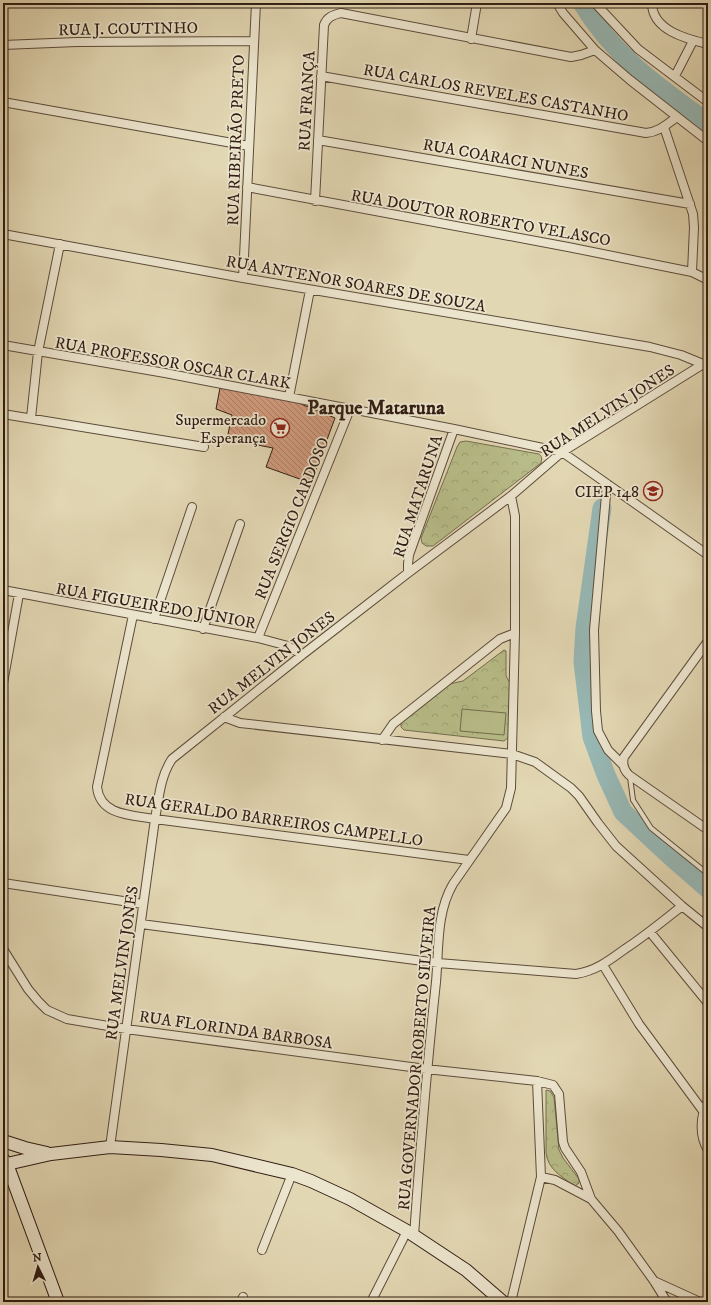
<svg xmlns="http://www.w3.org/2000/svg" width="711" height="1305" viewBox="0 0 711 1305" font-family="'IM FELL DW Pica',serif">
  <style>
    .forest { fill: url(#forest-crowns); stroke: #746d4e }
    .pitch { fill: #b8bd89; stroke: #746d4e }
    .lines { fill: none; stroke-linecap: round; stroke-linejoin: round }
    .river { stroke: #97b8b5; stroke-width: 19 }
    .building { fill: url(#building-back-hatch); stroke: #311d13 }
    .service-casing { stroke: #5d4c3b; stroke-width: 6 }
    .minor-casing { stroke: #5d4c3b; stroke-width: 10 }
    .secondary-casing { stroke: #311d13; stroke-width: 14 }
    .service { stroke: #ece5ce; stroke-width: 4 }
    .minor { stroke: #ece5ce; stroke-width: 8 }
    .secondary { stroke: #ece5ce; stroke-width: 12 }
    .labels { text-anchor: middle; stroke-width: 3.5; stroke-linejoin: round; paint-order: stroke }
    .street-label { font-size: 16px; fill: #311d13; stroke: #ece5ce }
    .poi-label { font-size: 16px; fill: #311d13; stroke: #ece5ce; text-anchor: end }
    .district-label { font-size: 20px; font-weight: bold; fill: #311d13; stroke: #ece5ce }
  </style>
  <defs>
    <pattern id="forest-crowns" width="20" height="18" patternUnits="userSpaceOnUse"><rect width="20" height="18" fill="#b8bd89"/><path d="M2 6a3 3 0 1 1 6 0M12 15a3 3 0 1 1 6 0" fill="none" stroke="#9fa275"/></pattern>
    <pattern id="building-back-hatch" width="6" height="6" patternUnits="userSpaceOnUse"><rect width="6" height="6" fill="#d19b7e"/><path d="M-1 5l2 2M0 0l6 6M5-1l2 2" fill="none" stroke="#aa7e66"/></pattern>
  </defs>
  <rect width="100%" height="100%" fill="#e2d7b3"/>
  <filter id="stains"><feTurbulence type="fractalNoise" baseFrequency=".005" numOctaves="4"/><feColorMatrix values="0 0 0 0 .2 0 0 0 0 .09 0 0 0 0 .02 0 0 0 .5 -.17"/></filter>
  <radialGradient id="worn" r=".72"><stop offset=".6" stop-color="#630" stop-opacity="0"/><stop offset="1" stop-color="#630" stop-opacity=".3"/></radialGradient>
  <!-- forest -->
  <path class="forest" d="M 466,441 L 539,454 C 542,456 542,459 541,463 L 433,546 L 426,546 L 422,543 L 421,538 L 457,447 L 460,442 Z
    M 504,650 L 506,651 L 506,676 L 510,683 L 509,737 L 504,741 L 404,730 L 401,727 L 401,722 L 449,684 L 463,681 Z
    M 546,1090 L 550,1091 L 554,1097 L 559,1150 L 563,1158 L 579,1179 L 579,1183 L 575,1186 L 573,1185 C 561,1176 548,1169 546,1153 Z"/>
  <!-- pitch -->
  <path class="pitch" d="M 462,709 L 506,713 L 504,735 L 460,731 Z"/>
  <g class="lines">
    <!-- river -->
    <path class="river" d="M 582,3 C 614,57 659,87 708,123
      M 602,508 L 585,628 L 583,662 L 592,737 L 606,775 L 623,812 L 668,854 L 708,889"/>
  </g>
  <!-- building -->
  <path class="building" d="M 220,388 L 289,399 L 335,418 L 311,483 L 266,467 L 273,448 L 227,439 L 232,415 L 216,409 Z"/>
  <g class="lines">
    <defs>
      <path id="service" d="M 630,777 L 633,800 L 651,828 L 708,874"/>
      <path id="minor" d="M 557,3 L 563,13 L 595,50 L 630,80 L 708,141
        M 595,3 L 638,49 L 708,102
        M 652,3 C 652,30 686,39 708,44
        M 471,39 L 477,3
        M 3,45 L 77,42 L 254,41
        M 321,76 L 646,133 C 659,132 667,124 677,117
        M 675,76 L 693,41
        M 3,102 L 249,146
        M 664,127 L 693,214 L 694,227 L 692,272
        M 318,140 L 690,204
        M 247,187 L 568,247 L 692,272 L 708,280
        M 315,201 L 324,25 C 327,17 333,15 341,13 L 571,57 L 581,55 L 595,50
        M 3,234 L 243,278 L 650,347 L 681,355 L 703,364
        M 243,278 L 256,3
        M 3,345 L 165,373 L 454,429 L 562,452 L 708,555
        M 289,397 L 310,290
        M 3,414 L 204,447
        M 31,418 L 38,352 L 60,244
        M 607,484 L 594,630 L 596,711 L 598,731 L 608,750 L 623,765
        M 408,573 L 408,564 L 409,555 L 454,429
        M 3,590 L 258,638 L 288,646 L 302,655
        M 133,615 L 97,787 C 100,816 132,815 155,819 L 469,860
        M 154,619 L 192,507
        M 203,629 L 240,524
        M 258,638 L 350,409
        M 708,641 L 624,757 C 622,764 624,770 629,775 L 708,830
        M 3,683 L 19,594
        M 224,717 L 240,723 L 512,754 L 535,762 L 571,788 L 579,796 L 598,823 L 616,846 L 682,906 L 708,927
        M 382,740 L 393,724 L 500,639 L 515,633
        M 3,883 L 143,904
        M 141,924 L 438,963 L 576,974 C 596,971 610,960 625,949 C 645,936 663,921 682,906
        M 650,932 L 708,1003
        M 3,949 L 28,989 L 38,1001 L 47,1010 L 67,1019 L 126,1029 L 426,1069 L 537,1081 L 553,1085 L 559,1094 L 563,1142 L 565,1148 L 581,1172 L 591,1199 L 618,1231 L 654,1281 L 667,1302
        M 603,965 L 639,1024 L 703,1111
        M 708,1101 C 700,1116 699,1136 708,1150
        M 110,1147 L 155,819 C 159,798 160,777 172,759 L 302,655 L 408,573 L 511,496 L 562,452 L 708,361
        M 541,1177 L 555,1180 L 591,1199
        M 414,1236 C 420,1151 427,1066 436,982 C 439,949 436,913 453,884 L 506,808 L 511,788 L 515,633 L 515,516 L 511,496
        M 262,1250 L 292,1174
        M 654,1281 L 700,1302
        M 241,1302 L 243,1297
        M 371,1302 L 407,1231
        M 511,1302 L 541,1177 L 537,1081"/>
      <path id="secondary" d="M 3,1141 L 25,1148 L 47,1153
        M 3,1159 L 7,1164 L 58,1302
        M 7,1164 L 51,1154 L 110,1147 L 161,1150 L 212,1155 L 292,1174 L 311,1181 L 350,1199 L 407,1231 L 466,1270 L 503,1302"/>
    </defs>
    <!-- service casing -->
    <use href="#service" class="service-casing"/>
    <!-- minor casing -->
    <use href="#minor" class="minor-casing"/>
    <!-- secondary casing -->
    <use href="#secondary" class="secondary-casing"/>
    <!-- service -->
    <use href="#service" class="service"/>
    <!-- minor -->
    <use href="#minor" class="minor"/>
    <!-- secondary -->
    <use href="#secondary" class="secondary"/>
  </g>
  <!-- icons -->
  <defs>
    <symbol id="supermarket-ring" viewBox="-11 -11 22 22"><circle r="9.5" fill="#ece5ce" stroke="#8f2418" stroke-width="1.5"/><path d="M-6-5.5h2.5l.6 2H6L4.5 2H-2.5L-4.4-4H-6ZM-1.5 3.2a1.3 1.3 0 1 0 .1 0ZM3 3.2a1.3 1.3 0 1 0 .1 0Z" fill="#8f2418"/></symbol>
    <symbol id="school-ring" viewBox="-11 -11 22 22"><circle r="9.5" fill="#ece5ce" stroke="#8f2418" stroke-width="1.5"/><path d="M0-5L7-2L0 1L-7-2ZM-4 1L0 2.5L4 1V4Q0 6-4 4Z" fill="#8f2418"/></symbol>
  </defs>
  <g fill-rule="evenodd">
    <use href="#supermarket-ring" x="269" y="417" width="22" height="22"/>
    <use href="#school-ring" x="642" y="480" width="22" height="22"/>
  </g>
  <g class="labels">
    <!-- street labels -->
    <g class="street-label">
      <text transform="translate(128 28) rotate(-1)" y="6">RUA J. COUTINHO</text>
      <text transform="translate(496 92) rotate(10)" y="6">RUA CARLOS REVELES CASTANHO</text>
      <text transform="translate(306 101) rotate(-87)" y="6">RUA FRANÇA</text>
      <text transform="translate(235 140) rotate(-88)" y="6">RUA RIBEIRÃO PRETO</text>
      <text transform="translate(506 158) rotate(10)" y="6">RUA COARACI NUNES</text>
      <text transform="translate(481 217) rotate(10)" y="6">RUA DOUTOR ROBERTO VELASCO</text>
      <text transform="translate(356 283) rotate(10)" y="6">RUA ANTENOR SOARES DE SOUZA</text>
      <text transform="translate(173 362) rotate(10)" y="6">RUA PROFESSOR OSCAR CLARK</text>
      <text transform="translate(607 410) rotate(-33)" y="6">RUA MELVIN JONES</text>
      <text transform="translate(417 496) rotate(-72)" y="6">RUA MATARUNA</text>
      <text transform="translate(291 518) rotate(-68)" y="6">RUA SERGIO CARDOSO</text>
      <text transform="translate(156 605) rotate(10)" y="6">RUA FIGUEIREDO JÚNIOR</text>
      <text transform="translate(271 662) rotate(-38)" y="6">RUA MELVIN JONES</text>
      <text transform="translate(274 819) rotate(8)" y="6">RUA GERALDO BARREIROS CAMPELLO</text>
      <text transform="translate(121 963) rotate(-82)" y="6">RUA MELVIN JONES</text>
      <text transform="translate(236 1029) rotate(8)" y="6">RUA FLORINDA BARBOSA</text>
      <text transform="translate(416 1058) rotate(-85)" y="6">RUA GOVERNADOR ROBERTO SILVEIRA</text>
    </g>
    <!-- poi labels -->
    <g class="poi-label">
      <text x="266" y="425">Supermercado<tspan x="266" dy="18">Esperança</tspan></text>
      <text x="639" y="497">CIEP 148</text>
    </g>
    <!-- district labels -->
    <g class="district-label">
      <text x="376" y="414">Parque Mataruna</text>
    </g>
  </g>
  <!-- margin -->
  <rect width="711" height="1305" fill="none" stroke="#e2d7b3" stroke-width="16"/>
  <rect x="4" y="4" width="703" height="1297" fill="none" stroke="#311d13" stroke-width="2"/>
  <rect x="8" y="8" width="695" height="1289" fill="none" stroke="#311d13"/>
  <!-- north arrow -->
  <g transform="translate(38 1267) rotate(355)" stroke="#ece5ce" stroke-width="3" paint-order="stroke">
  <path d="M0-3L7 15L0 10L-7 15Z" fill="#311d13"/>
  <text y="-6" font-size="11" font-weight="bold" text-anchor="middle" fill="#311d13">N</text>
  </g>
  <rect width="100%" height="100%" filter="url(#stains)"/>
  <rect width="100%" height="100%" fill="url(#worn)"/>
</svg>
